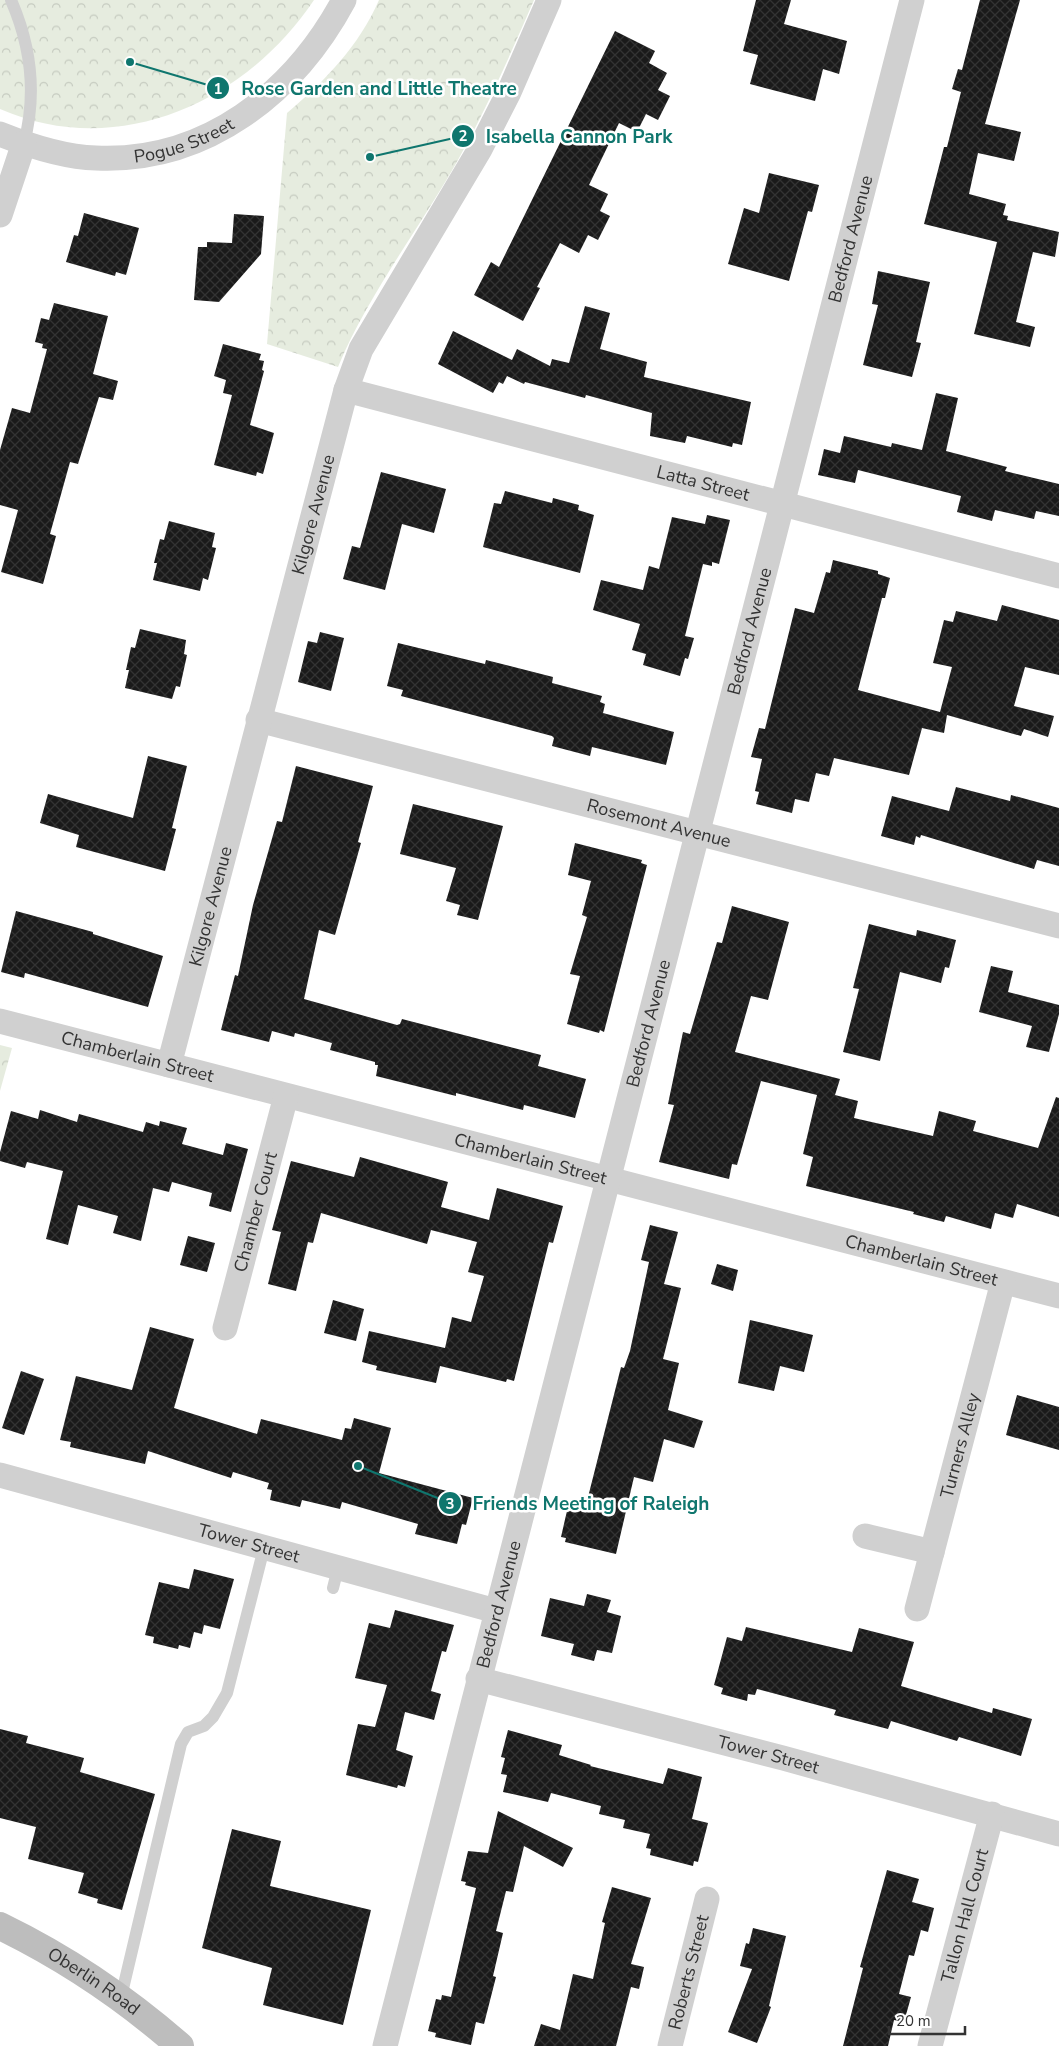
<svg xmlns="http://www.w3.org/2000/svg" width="1059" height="2046" viewBox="0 0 1059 2046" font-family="'Nunito Sans',sans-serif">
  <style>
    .park { fill: url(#park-crowns) }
    .building { fill: url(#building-cross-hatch) }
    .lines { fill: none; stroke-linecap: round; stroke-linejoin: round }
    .service { stroke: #d0d0d0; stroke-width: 12 }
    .minor { stroke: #d0d0d0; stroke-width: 25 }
    .secondary { stroke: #bdbdbd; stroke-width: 28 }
    .labels { text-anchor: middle; stroke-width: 5; stroke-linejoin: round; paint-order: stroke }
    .street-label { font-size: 18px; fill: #333; stroke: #fff }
    .leader { fill: none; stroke: #0f766e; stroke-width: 2 }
    .callout-dot { fill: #0f766e; stroke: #fff; stroke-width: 2 }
    .mark-label { font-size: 15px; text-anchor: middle; font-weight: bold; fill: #fff }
    .callout-label { font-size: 19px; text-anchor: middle; font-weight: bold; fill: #0f766e; stroke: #fff; stroke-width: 5; stroke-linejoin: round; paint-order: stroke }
  </style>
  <defs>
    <pattern id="park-crowns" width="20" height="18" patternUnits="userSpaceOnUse" patternTransform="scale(1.25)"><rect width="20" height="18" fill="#e6ecdf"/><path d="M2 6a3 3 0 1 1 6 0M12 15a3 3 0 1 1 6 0" fill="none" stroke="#c6cbc0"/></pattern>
    <pattern id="building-cross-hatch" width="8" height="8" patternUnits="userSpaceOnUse" patternTransform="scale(1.25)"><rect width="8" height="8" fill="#1a1a1a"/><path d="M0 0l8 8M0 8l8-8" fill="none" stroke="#333"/></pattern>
  </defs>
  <rect width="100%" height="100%" fill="#fff"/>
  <!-- park -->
  <path class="park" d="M 0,0 L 314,0 C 246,102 118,161 0,109 Z
    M 379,0 L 534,0 C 505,67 475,135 436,197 C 402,252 363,307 338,367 L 267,344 L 287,113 C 325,81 359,46 379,0 Z
    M 0,1045 L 12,1048 L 0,1091 Z"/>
  <!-- building -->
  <path class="building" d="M 756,0 L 791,0 L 784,24 L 847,41 L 839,74 L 823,69 L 815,101 L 750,84 L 758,55 L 743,51 Z
    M 980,0 L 1020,0 L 985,124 L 1021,132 L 1014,161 L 978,153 L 969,194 L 1006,204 L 1003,215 L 1008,216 L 1007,220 L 1059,232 L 1055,257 L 1033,252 L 1016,322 L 1035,327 L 1030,347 L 974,334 L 997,242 L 924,224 L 944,147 L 947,147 L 961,92 L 952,89 L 958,69 L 962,70 Z
    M 615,31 L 655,51 L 649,63 L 667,73 L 658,90 L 670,96 L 658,120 L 646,114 L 637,132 L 619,123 L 589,185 L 608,194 L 600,211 L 610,216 L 598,240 L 588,235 L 579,253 L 560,243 L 537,287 L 540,288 L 523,321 L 474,295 L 491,262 L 499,267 Z
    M 769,173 L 819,185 L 812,212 L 808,211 L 789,281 L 728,264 L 744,208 L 759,213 Z
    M 84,213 L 139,228 L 126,275 L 116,272 L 115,276 L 66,262 L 74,235 L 78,236 Z
    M 234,214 L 264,216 L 261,254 L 219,302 L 194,300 L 198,247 L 207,247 L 207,242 L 232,243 Z
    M 878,271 L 930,282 L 916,342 L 921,343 L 912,377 L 863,365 L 878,305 L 872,304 Z
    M 54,303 L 108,316 L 93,374 L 118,381 L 113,400 L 99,397 L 78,464 L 70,462 L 50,534 L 56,536 L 43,584 L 1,572 L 18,510 L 0,505 L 0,450 L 12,408 L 30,413 L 47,349 L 42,348 L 43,344 L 35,342 L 41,318 L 49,320 Z
    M 585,306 L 610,313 L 600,349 L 647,362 L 644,377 L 751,402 L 742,445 L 733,443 L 732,447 L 687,436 L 685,443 L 650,436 L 652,413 L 586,395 L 585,398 L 525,382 L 524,384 L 507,376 L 503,384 L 499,382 L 493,393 L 438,364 L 453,331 L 512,360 L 517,349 L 550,366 L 552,359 L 569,363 Z
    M 223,344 L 261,354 L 259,360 L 264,361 L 262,370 L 264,371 L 250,425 L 274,433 L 263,474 L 257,472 L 256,476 L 214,465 L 232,395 L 223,393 L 226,380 L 214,376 Z
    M 936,393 L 958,398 L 946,451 L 1007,467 L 1005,471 L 1059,484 L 1059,516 L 1036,511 L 1034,519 L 995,510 L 992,521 L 957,512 L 961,496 L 858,470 L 855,483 L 818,475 L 824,449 L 840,453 L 844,436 L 891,447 L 892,443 L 922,450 Z
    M 381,472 L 446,489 L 434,533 L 402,524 L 385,590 L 343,579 L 352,546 L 360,548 Z
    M 505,491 L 552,503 L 553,498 L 579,505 L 578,510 L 594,515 L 580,573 L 483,547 L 494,503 L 501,504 Z
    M 707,515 L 730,520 L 719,564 L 712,562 L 712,566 L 703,564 L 685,636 L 694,638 L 688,659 L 685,658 L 680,676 L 643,665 L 646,654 L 632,650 L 640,624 L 593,610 L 601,580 L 643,590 L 649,566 L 659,569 L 672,517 L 705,524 Z
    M 169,521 L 215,533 L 212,547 L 216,548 L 208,580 L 203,578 L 200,591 L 153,580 L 157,563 L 154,563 L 160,539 L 164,540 Z
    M 833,560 L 878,571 L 878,574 L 890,578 L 885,598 L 882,598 L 858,690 L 940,712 L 952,667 L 933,663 L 944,620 L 953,622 L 956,611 L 997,621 L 1002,605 L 1059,620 L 1059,675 L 1025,667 L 1014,706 L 1054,716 L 1048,737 L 1024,729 L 1021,736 L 947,715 L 944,733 L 922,728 L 909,775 L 834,758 L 829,776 L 816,773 L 809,802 L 795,799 L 792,813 L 756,804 L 759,792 L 755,791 L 762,759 L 751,757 L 759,728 L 765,729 L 795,608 L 814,613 L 826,572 L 830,573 Z
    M 140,629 L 186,640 L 184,654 L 187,655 L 180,687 L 176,686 L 172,699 L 125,688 L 129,670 L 126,670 L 131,647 L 135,648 Z
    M 320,632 L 344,638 L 331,691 L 298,682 L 308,641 L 317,643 Z
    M 398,643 L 485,664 L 486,660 L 553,677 L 552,683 L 602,696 L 600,702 L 605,704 L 603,713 L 674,732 L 666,765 L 592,747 L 590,756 L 552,746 L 554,738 L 552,736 L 401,696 L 403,690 L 387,686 Z
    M 148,756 L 187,766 L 172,828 L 176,829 L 165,871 L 76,847 L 79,835 L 40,823 L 48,794 L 133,818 Z
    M 296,766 L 373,786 L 358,842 L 361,843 L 335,935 L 319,930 L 304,999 L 397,1025 L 400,1024 L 402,1019 L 541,1055 L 538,1066 L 586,1079 L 575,1118 L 524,1105 L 523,1110 L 456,1093 L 456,1096 L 376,1076 L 378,1065 L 375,1065 L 375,1062 L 330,1050 L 332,1043 L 295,1033 L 294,1037 L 272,1031 L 269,1042 L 221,1030 L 235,975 L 238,976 L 253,905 L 277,821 L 282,822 Z
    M 956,787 L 1010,801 L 1011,795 L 1059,808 L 1059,866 L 1037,860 L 1034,869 L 921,835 L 920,838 L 916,836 L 914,845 L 881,836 L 892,796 L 949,811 Z
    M 413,804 L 503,826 L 478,920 L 457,915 L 460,905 L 446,901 L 456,868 L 400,854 Z
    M 575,843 L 642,860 L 641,863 L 647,865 L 604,1032 L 600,1030 L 599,1033 L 567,1024 L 580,976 L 570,974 L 587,917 L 582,915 L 591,881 L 568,875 Z
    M 732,906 L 789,922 L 768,1000 L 751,996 L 735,1052 L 840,1079 L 835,1095 L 858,1101 L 854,1118 L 933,1136 L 939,1111 L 976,1121 L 973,1131 L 1038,1148 L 1056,1097 L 1059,1098 L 1059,1217 L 1017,1204 L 1013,1218 L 995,1213 L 991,1229 L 946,1216 L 944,1222 L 913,1214 L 914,1212 L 806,1186 L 813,1157 L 803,1154 L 817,1095 L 761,1081 L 737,1165 L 732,1164 L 729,1179 L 659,1162 L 674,1105 L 668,1104 L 683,1032 L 690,1034 L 717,942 L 722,943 Z
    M 16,911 L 93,932 L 93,934 L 163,956 L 148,1007 L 25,973 L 24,978 L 1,972 Z
    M 869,924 L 916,936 L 917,930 L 956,940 L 949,968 L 945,967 L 941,983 L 900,972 L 880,1061 L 843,1052 L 859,989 L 853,988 Z
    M 991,966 L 1013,971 L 1008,992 L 1059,1005 L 1059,1014 L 1049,1052 L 1026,1047 L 1032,1026 L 979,1012 Z
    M 40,1110 L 77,1122 L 79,1114 L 143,1132 L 146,1122 L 159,1126 L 160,1121 L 187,1128 L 182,1144 L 223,1155 L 226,1143 L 248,1149 L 231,1212 L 209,1206 L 212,1193 L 172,1182 L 169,1192 L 153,1188 L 141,1241 L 113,1233 L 118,1216 L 78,1205 L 68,1245 L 46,1239 L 63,1171 L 27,1162 L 25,1168 L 0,1161 L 0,1152 L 11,1111 L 38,1119 Z
    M 360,1157 L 448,1182 L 441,1207 L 489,1220 L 497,1188 L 563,1206 L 553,1243 L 549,1242 L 514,1381 L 507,1379 L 506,1382 L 440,1366 L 436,1383 L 376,1370 L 377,1366 L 362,1362 L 369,1331 L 445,1348 L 452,1317 L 471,1322 L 484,1276 L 468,1272 L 477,1242 L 431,1230 L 427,1244 L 321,1213 L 313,1243 L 308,1242 L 296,1291 L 268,1284 L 281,1232 L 272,1230 L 291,1161 L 354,1177 Z
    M 650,1225 L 678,1232 L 664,1284 L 681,1288 L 663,1359 L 679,1363 L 668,1410 L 703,1421 L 694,1448 L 664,1439 L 653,1482 L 634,1477 L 616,1554 L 565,1542 L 566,1538 L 561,1537 L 569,1502 L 574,1503 L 575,1499 L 587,1501 L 621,1367 L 624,1368 L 630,1351 L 649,1262 L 641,1260 Z
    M 188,1236 L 215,1243 L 207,1272 L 180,1265 Z
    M 717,1264 L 738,1270 L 733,1291 L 711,1284 Z
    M 333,1300 L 364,1309 L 356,1341 L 324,1333 Z
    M 750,1320 L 813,1335 L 804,1372 L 780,1366 L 774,1391 L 738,1383 Z
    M 150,1327 L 194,1339 L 174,1408 L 257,1434 L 261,1419 L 342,1440 L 345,1428 L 351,1429 L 354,1418 L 391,1428 L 379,1473 L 473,1498 L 466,1525 L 462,1524 L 457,1544 L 415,1534 L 418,1524 L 342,1502 L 340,1509 L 302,1500 L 300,1507 L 270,1500 L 272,1490 L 267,1489 L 269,1483 L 233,1472 L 231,1478 L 148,1451 L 145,1464 L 70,1447 L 71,1442 L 60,1440 L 76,1376 L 132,1390 Z
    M 21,1371 L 44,1379 L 24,1435 L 2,1428 Z
    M 1017,1395 L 1059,1407 L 1059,1450 L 1006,1435 Z
    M 194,1569 L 234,1579 L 220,1629 L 204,1625 L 202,1634 L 194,1632 L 190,1648 L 179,1645 L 178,1649 L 153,1643 L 154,1637 L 145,1635 L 159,1582 L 189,1589 Z
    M 587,1594 L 611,1600 L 607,1612 L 621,1616 L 612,1653 L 597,1650 L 594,1661 L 571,1655 L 574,1644 L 541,1636 L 550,1598 L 584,1606 Z
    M 395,1610 L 454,1625 L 446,1652 L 442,1651 L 431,1691 L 441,1694 L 434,1720 L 405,1712 L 396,1750 L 413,1756 L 405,1787 L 398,1785 L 397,1788 L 346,1775 L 358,1724 L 375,1727 L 387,1685 L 355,1678 L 369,1623 L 390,1628 Z
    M 746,1627 L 852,1652 L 859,1628 L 914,1642 L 901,1686 L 992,1713 L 993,1708 L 1032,1719 L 1021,1756 L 959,1737 L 957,1741 L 891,1721 L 888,1729 L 834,1715 L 836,1710 L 757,1689 L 755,1695 L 748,1694 L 747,1701 L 721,1694 L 723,1688 L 714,1685 L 727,1637 L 742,1641 Z
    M 0,1729 L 28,1736 L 26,1743 L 84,1758 L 80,1772 L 155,1794 L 122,1910 L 97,1903 L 98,1899 L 78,1893 L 84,1873 L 28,1859 L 36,1827 L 0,1818 Z
    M 508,1730 L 562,1745 L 559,1755 L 591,1765 L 590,1766 L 663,1784 L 668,1768 L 702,1777 L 692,1819 L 708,1823 L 698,1862 L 694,1861 L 693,1866 L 650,1855 L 651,1849 L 646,1848 L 650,1834 L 623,1828 L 625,1820 L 599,1814 L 601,1806 L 551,1793 L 548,1802 L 503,1792 L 507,1775 L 501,1774 L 505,1758 L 501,1757 Z
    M 498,1811 L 573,1848 L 563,1867 L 524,1846 L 513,1892 L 506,1891 L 496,1931 L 503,1933 L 493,1976 L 496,1977 L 484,2024 L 476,2022 L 471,2045 L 435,2037 L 436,2033 L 428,2031 L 436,1999 L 441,2000 L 442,1995 L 451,1997 L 476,1888 L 465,1885 L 466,1882 L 461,1881 L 468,1851 L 488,1853 Z
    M 232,1829 L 281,1841 L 270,1886 L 371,1910 L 343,2025 L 263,2005 L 272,1968 L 202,1948 Z
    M 887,1870 L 919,1879 L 912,1902 L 934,1908 L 928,1932 L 921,1930 L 914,1956 L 909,1955 L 899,1994 L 911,1997 L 904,2022 L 894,2020 L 888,2046 L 843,2046 L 863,1968 L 860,1967 Z
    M 612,1887 L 651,1898 L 631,1964 L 644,1967 L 639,1989 L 631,1987 L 616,2046 L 534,2046 L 541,2024 L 560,2030 L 573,1974 L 593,1979 L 605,1923 L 602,1922 Z
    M 753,1928 L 786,1936 L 769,2006 L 771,2007 L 757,2043 L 728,2032 L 752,1969 L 740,1966 L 746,1943 L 749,1944 Z"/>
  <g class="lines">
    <!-- service -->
    <path class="service" d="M 11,0 C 31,46 37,94 24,143
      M 333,1588 L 338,1568
      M 121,1997 L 181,1744 L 188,1732 L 204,1726 L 213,1717 L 227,1693 L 264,1548"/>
    <!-- minor -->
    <g class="minor">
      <path id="s1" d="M 0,134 C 30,146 63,157 96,158 C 206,163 294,93 344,0"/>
      <path d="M 0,215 L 24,143"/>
      <path id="s2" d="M 346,390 L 1059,576"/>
      <path id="s3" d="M 258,720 L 1059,926"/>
      <path id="s4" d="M 0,1021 L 1059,1296"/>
      <path id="s5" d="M 169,1065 L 346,390 L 361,349 L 480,149 L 509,92 L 549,0"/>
      <path id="s6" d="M 225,1328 L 286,1096"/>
      <path id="s7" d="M 0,1475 L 496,1611"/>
      <path d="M 865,1536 L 932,1552"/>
      <path id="s8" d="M 917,1609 L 1003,1282"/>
      <path id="s9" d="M 478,1679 L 783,1758 L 1059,1834"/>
      <path id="s10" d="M 385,2046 L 912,0"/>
      <path id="s11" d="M 670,2046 L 707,1899"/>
      <path id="s12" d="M 930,2046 L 992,1814"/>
    </g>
    <!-- secondary -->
    <path class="secondary" id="s13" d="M 0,1926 C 68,1959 124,1997 180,2046"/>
  </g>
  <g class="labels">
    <!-- street labels -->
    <g class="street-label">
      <text dy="6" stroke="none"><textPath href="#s1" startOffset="190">Pogue Street</textPath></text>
      <text dy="6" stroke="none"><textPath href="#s10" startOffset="1866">Bedford Avenue</textPath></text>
      <text dy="6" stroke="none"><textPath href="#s2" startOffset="369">Latta Street</textPath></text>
      <text dy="6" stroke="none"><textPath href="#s5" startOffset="569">Kilgore Avenue</textPath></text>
      <text dy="6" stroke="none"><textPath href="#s10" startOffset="1461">Bedford Avenue</textPath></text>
      <text dy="6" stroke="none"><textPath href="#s3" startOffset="414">Rosemont Avenue</textPath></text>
      <text dy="6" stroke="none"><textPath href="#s5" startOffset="164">Kilgore Avenue</textPath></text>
      <text dy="6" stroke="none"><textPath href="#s10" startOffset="1056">Bedford Avenue</textPath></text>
      <text dy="6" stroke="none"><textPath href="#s4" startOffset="142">Chamberlain Street</textPath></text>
      <text dy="6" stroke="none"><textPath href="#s4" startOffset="548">Chamberlain Street</textPath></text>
      <text dy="6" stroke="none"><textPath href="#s6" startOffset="120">Chamber Court</textPath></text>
      <text dy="6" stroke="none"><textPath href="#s4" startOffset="952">Chamberlain Street</textPath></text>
      <text dy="6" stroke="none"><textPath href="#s8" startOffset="169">Turners Alley</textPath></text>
      <text dy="6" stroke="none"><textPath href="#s7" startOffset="258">Tower Street</textPath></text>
      <text dy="6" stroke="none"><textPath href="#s10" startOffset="456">Bedford Avenue</textPath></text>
      <text dy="6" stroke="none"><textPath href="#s9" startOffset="300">Tower Street</textPath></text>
      <text dy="6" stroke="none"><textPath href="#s12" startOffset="135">Tallon Hall Court</textPath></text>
      <text dy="6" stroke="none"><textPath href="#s11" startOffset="76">Roberts Street</textPath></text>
      <text dy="6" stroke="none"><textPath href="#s13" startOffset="109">Oberlin Road</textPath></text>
    </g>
  </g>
  <!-- callouts -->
  <path class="leader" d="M130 62L218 88M370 157L463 136M358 1466L450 1503"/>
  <g class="callout-dot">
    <circle cx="130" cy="62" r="5"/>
    <circle cx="370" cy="157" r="5"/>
    <circle cx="358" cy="1466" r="5"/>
    <circle cx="218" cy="88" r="12"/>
    <circle cx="463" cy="136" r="12"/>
    <circle cx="450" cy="1503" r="12"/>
  </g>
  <g class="mark-label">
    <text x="218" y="94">1</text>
    <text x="463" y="141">2</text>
    <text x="450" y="1509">3</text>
  </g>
  <g class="callout-label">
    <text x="379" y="95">Rose Garden and Little Theatre</text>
    <text x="579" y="143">Isabella Cannon Park</text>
    <text x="591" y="1510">Friends Meeting of Raleigh</text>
  </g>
  <!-- scale -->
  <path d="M889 2026v8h76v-8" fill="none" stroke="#333333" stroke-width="2.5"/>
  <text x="896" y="2026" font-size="15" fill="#333333" stroke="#ffffff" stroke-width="4" paint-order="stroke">20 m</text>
</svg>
